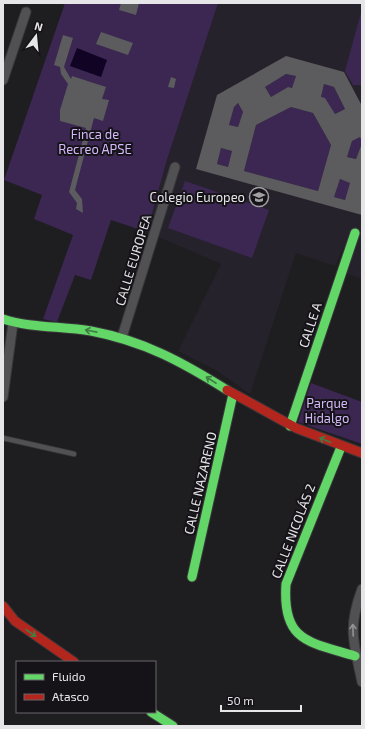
<svg xmlns="http://www.w3.org/2000/svg" width="365" height="729" viewBox="0 0 365 729" font-family="'Exo 2',sans-serif">
  <style>
    .built { fill: #26222b }
    .green { fill: #3b2752 }
    .water { fill: #110324 }
    .building { fill: #5c5b5e; fill-rule: evenodd }
    .lines { fill: none; stroke-linecap: round; stroke-linejoin: round }
    .lane-casing { stroke: #38373a; stroke-width: 6 }
    .street-casing { stroke: #38373a; stroke-width: 11 }
    .fast-casing { stroke: #38373a; stroke-width: 11 }
    .jam-casing { stroke: #38373a; stroke-width: 11 }
    .lane { stroke: #515052; stroke-width: 4.5 }
    .street { stroke: #515052; stroke-width: 9 }
    .fast { stroke: #63d668; stroke-width: 9 }
    .jam { stroke: #b3261e; stroke-width: 9 }
    .oneway { stroke: #407e44 }
    .oneway2 { stroke: #949396 }
    .labels { text-anchor: middle; stroke-width: 4; stroke-linejoin: round; paint-order: stroke }
    .park-label { font-size: 13px; fill: #d4b9fa; stroke: #151318 }
    .poi-label { font-size: 13px; fill: #e6e5e8; stroke: #151318; text-anchor: end }
    .street-label { font-size: 13px; fill: #e6e5e8; stroke: #151318 }
  </style>
  <rect width="100%" height="100%" fill="#1e1d20"/>
  <!-- built -->
  <path class="built" d="M 218,3 L 362,3 L 353,85 L 362,85 L 362,279 L 345,273 L 344,246 L 335,266 L 296,253 L 250,394 L 216,370 L 178,351 L 221,264 L 147,232 L 166,163 Z"/>
  <!-- green -->
  <path class="green" d="M 65,3 L 218,3 L 166,163 L 147,232 L 111,220 L 91,280 L 75,275 L 57,322 L 43,319 L 73,235 L 34,219 L 42,195 L 4,180 Z
    M 362,9 L 362,85 L 353,85 L 345,71 Z
    M 286,74 L 296,76 L 292,88 L 288,87 L 271,97 L 265,87 Z
    M 324,84 L 334,87 L 345,109 L 335,114 L 321,97 Z
    M 238,103 L 243,112 L 238,127 L 229,125 L 234,107 Z
    M 291,107 L 313,113 L 331,145 L 318,191 L 244,171 L 256,125 Z
    M 360,137 L 362,142 L 356,159 L 347,157 L 352,141 Z
    M 221,148 L 232,151 L 228,167 L 217,164 Z
    M 340,179 L 350,183 L 345,200 L 334,197 Z
    M 185,181 L 269,210 L 252,258 L 168,228 Z
    M 311,383 L 362,402 L 362,444 L 298,422 Z"/>
  <!-- water -->
  <path class="water" d="M 77,48 L 107,60 L 101,77 L 70,66 Z"/>
  <!-- building -->
  <path class="building" d="M 121,3 L 139,3 L 136,15 L 119,10 Z
    M 101,32 L 133,43 L 128,55 L 96,44 Z
    M 63,35 L 73,38 L 64,67 L 71,79 L 72,76 L 106,87 L 102,99 L 109,100 L 103,121 L 94,118 L 75,190 L 82,199 L 83,213 L 76,209 L 77,203 L 69,192 L 86,128 L 60,121 L 60,110 L 68,84 L 61,74 L 60,67 L 54,65 Z
    M 286,56 L 344,72 L 362,106 L 362,142 L 360,137 L 352,141 L 347,157 L 356,159 L 362,143 L 362,215 L 196,169 L 217,95 ZM 286,74 L 296,76 L 292,88 L 288,87 L 271,97 L 265,87 ZM 324,84 L 334,87 L 345,109 L 335,114 L 325,98 L 321,97 ZM 238,103 L 243,112 L 238,127 L 229,125 L 234,107 ZM 291,107 L 313,113 L 331,145 L 318,191 L 244,171 L 256,125 ZM 221,148 L 232,151 L 228,167 L 217,164 ZM 340,179 L 350,183 L 345,200 L 334,197 Z
    M 171,77 L 176,79 L 174,88 L 168,87 Z"/>
  <g class="lines">
    <defs>
      <path id="lane" d="M 3,438 L 74,454"/>
      <path id="street" d="M 3,80 L 26,12
        M 122,337 L 175,167
        M 3,397 L 13,323
        M 362,589 C 347,629 354,643 362,682"/>
      <path id="fast" d="M 3,319 C 30,328 62,326 91,331 C 144,341 182,362 227,390
        M 290,426 L 355,233
        M 341,447 L 286,584 C 282,641 308,642 355,656
        M 192,577 L 233,394
        M 151,712 L 173,726"/>
      <path id="jam" d="M 227,390 L 296,428 L 362,453
        M 3,606 L 15,621 L 74,662"/>
    </defs>
    <!-- lane casing -->
    <use href="#lane" class="lane-casing"/>
    <!-- street casing -->
    <use href="#street" class="street-casing"/>
    <!-- fast casing -->
    <use href="#fast" class="fast-casing"/>
    <!-- jam casing -->
    <use href="#jam" class="jam-casing"/>
    <!-- lane -->
    <use href="#lane" class="lane"/>
    <!-- street -->
    <use href="#street" class="street"/>
    <!-- fast -->
    <use href="#fast" class="fast"/>
    <!-- jam -->
    <use href="#jam" class="jam"/>
  </g>
  <!-- one-way arrows -->
  <defs><path id="oneway-shaft" d="M-6 0H5M1.5-3L5.5 0L1.5 3" fill="none" stroke-width="1.6" stroke-linecap="round" stroke-linejoin="round"/></defs>
  <g class="oneway">
    <use href="#oneway-shaft" transform="translate(91 331) rotate(-169)"/>
    <use href="#oneway-shaft" transform="translate(211 380) rotate(-147)"/>
    <use href="#oneway-shaft" transform="translate(325 440) rotate(-158)"/>
    <use href="#oneway-shaft" transform="translate(31 633) rotate(35)"/>
  </g>
  <use class="oneway2" href="#oneway-shaft" transform="translate(353 630) rotate(-92)"/>
  <!-- icons -->
  <defs>
    <symbol id="school-ring" viewBox="-11 -11 22 22"><circle r="9.5" fill="#151318" stroke="#a09fa2" stroke-width="1.5"/><path d="M0-5L7-2L0 1L-7-2ZM-4 1L0 2.5L4 1V4Q0 6-4 4Z" fill="#a09fa2"/></symbol>
  </defs>
  <g fill-rule="evenodd">
    <use href="#school-ring" x="248" y="186" width="22" height="22"/>
  </g>
  <g class="labels">
    <!-- park labels -->
    <g class="park-label">
      <text x="95" y="139">Finca de<tspan x="95" dy="15">Recreo APSE</tspan></text>
      <text x="327" y="408">Parque<tspan x="327" dy="15">Hidalgo</tspan></text>
    </g>
    <!-- poi labels -->
    <g class="poi-label">
      <text x="245" y="202">Colegio Europeo</text>
    </g>
    <!-- street labels -->
    <g class="street-label">
      <text transform="translate(133 260) rotate(-73)" y="5">CALLE EUROPEA</text>
      <text transform="translate(310 325) rotate(-72)" y="5">CALLE A</text>
      <text transform="translate(200 483) rotate(-77)" y="5">CALLE NAZARENO</text>
      <text transform="translate(293 531) rotate(-69)" y="5">CALLE NICOLÁS 2</text>
    </g>
  </g>
  <!-- border -->
  <rect width="365" height="729" fill="none" stroke="#e6e5e8" stroke-width="8"/>
  <!-- legend -->
  <rect x="16" y="661" width="140" height="52" fill="#151318" stroke="#69676b"/>
  <rect x="24" y="674" width="20" height="6" fill="#63d668" stroke="#69676b"/>
  <text x="52" y="681" font-size="12" fill="#e6e5e8">Fluido</text>
  <rect x="24" y="694" width="20" height="6" fill="#b3261e" stroke="#69676b"/>
  <text x="52" y="701" font-size="12" fill="#e6e5e8">Atasco</text>
  <!-- north arrow -->
  <g transform="translate(36 36) rotate(16)" stroke="#151318" stroke-width="3" paint-order="stroke">
  <path d="M0-3L7 15L0 10L-7 15Z" fill="#e6e5e8"/>
  <text y="-6" font-size="11" font-weight="bold" text-anchor="middle" fill="#e6e5e8">N</text>
  </g>
  <!-- scale -->
  <path d="M221 705v6h80v-6" fill="none" stroke="#e6e5e8" stroke-width="2"/>
  <text x="227" y="705" font-size="12" fill="#e6e5e8" stroke="#151318" stroke-width="3" paint-order="stroke">50 m</text>
</svg>
